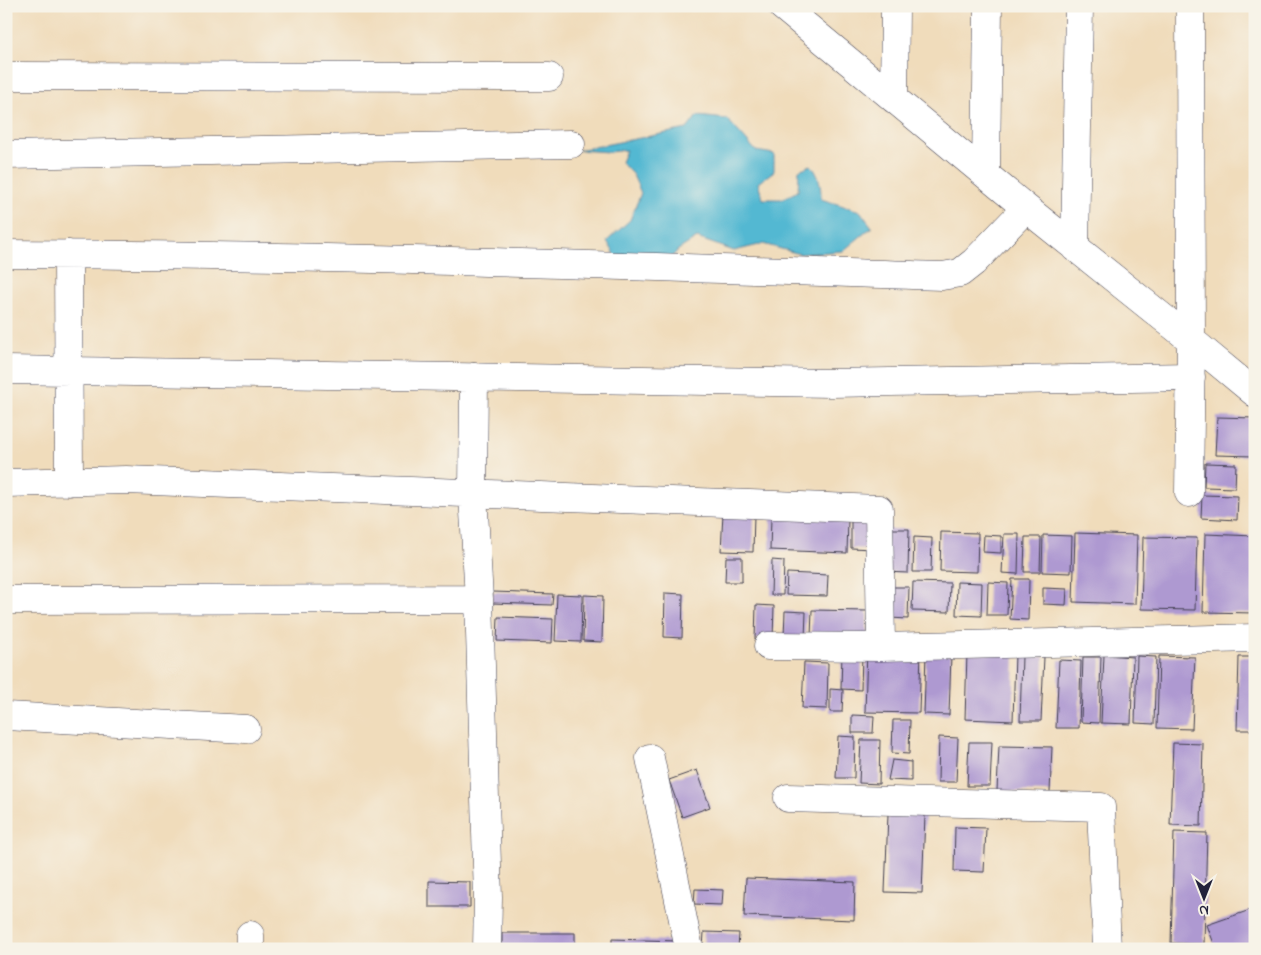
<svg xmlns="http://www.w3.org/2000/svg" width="1261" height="955" viewBox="0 0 1261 955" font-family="'Indie Flower',sans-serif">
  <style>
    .water { fill: #53b8d2; stroke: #3a6d86 }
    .building { fill: #ae99d1 }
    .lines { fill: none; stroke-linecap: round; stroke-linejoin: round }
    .minor-casing { stroke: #413e4e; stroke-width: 29 }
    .minor { stroke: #fff; stroke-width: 28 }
  </style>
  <rect width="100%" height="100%" fill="#f7f3e8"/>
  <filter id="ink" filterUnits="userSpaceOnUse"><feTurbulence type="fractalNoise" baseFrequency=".02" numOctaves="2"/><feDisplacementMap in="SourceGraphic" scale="10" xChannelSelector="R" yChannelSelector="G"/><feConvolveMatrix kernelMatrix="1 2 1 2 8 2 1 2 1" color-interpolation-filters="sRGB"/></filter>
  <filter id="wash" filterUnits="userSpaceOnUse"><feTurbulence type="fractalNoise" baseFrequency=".0096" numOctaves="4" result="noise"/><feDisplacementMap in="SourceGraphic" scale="20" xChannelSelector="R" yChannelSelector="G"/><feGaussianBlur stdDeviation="1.12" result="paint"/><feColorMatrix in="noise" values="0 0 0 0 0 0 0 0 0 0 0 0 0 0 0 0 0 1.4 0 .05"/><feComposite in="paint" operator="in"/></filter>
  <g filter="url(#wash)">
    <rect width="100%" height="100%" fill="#f0dcbb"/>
    <!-- water -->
    <path class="water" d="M 697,116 L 727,119 L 756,151 L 774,154 L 774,171 L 758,183 L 763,199 L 782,199 L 798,191 L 799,170 L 811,165 C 820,176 821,186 821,199 L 860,211 L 872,227 L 843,251 L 800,254 L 763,244 L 734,251 L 697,238 L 678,250 L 669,260 L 617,258 L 607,241 L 630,220 L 641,193 L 633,175 L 621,162 L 626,150 L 609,152 L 578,150 L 687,129 Z"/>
    <g id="blocks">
      <!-- building -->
      <path class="building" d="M 1217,417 L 1255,418 L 1254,456 L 1215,455 Z
        M 1205,463 L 1236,464 L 1235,488 L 1204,487 Z
        M 1202,495 L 1238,496 L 1237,520 L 1201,518 Z
        M 723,514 L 754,515 L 753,552 L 721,551 Z
        M 771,517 L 848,519 L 847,553 L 770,550 Z
        M 851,518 L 874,519 L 873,549 L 851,548 Z
        M 885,529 L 909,529 L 908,573 L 883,572 Z
        M 941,532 L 978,533 L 977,572 L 940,571 Z
        M 1075,533 L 1137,535 L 1135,604 L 1073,602 Z
        M 1004,534 L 1019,534 L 1018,574 L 1002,573 Z
        M 1205,534 L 1255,536 L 1255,613 L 1203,612 Z
        M 984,535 L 1001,536 L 1001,553 L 983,552 Z
        M 1043,535 L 1072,536 L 1071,573 L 1042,572 Z
        M 914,537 L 932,538 L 931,572 L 913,572 Z
        M 1025,537 L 1041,537 L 1040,572 L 1024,572 Z
        M 1143,537 L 1197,538 L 1195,610 L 1141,609 Z
        M 726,557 L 742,557 L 742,582 L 725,582 Z
        M 772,560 L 784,561 L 783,595 L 771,595 Z
        M 787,573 L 828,575 L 827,596 L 786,595 Z
        M 1012,579 L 1029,579 L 1028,620 L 1010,619 Z
        M 913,582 L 950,583 L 949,612 L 912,611 Z
        M 957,582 L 982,583 L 981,616 L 956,615 Z
        M 988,582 L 1008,583 L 1007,615 L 987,615 Z
        M 891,587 L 909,587 L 908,619 L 890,618 Z
        M 1043,588 L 1067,589 L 1066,605 L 1043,604 Z
        M 493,592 L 553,594 L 552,605 L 492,603 Z
        M 665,593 L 683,594 L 682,638 L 664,637 Z
        M 557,594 L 582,595 L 581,642 L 555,641 Z
        M 584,595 L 603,596 L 602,642 L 583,641 Z
        M 756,605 L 774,606 L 773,639 L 755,639 Z
        M 812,610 L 867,611 L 867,639 L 811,637 Z
        M 785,611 L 806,612 L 805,638 L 784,637 Z
        M 498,617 L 553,619 L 552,643 L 497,641 Z
        M 867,649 L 921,651 L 919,713 L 865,712 Z
        M 842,653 L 862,654 L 861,690 L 841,689 Z
        M 967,653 L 1015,654 L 1013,721 L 965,719 Z
        M 926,654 L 951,655 L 949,715 L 924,714 Z
        M 1104,655 L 1133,657 L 1131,724 L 1101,723 Z
        M 1022,656 L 1044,657 L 1041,721 L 1020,721 Z
        M 1137,656 L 1156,657 L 1154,724 L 1135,723 Z
        M 1159,656 L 1195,657 L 1192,729 L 1157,728 Z
        M 1083,657 L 1101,657 L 1099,723 L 1081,722 Z
        M 1239,657 L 1255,657 L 1255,730 L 1237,730 Z
        M 1059,660 L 1081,661 L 1079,728 L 1056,728 Z
        M 804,662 L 828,663 L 827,709 L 802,708 Z
        M 830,689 L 843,690 L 842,712 L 830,712 Z
        M 852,715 L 874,716 L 873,733 L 852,733 Z
        M 893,720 L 910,720 L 909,754 L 892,753 Z
        M 838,736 L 855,737 L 854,778 L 836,778 Z
        M 939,737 L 958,738 L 956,782 L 938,782 Z
        M 861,740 L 880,740 L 879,784 L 859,783 Z
        M 969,742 L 992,742 L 990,786 L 967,786 Z
        M 1173,743 L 1203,744 L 1201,826 L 1170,825 Z
        M 999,746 L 1052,747 L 1050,792 L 997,791 Z
        M 892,760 L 911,762 L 911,781 L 888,780 Z
        M 697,770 L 710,807 L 682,817 L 669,780 Z
        M 888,814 L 925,815 L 922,893 L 885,892 Z
        M 955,827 L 986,828 L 984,872 L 954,871 Z
        M 1174,832 L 1207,833 L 1204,944 L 1171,943 Z
        M 746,878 L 855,882 L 854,920 L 744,916 Z
        M 429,881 L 470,882 L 470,907 L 429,907 Z
        M 695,889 L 723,890 L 722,905 L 694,904 Z
        M 1250,910 L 1255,924 L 1255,946 L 1248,949 L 1216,949 L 1207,925 Z
        M 704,932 L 739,933 L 738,949 L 703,949 Z
        M 502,933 L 575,933 L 575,949 L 502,949 Z
        M 612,939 L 679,941 L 678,949 L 612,949 Z"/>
    </g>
  </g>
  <g filter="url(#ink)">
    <use href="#blocks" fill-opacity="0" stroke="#413e4e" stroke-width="1"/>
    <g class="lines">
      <defs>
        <path id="minor" d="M 782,6 L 1026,208 L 1191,340 L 1255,393
          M 6,76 L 549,77
          M 894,99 L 895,6
          M 6,155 L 571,144
          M 986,174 L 988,6
          M 1075,248 L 1079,6
          M 6,254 C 318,255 630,266 942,276 L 960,273 L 974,262 L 1026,208
          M 68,254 L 69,482
          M 6,370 L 831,383 L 1191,377
          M 474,377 L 473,494 L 479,599 L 488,898 L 487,949
          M 6,483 L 126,480 L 879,509 L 881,647
          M 1189,493 L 1191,340 L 1190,6
          M 6,600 L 479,599
          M 768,646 L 881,647 L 1255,638
          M 6,716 L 246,729
          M 650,758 L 689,949
          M 788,798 L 1101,807 L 1107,949
          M 250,949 L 250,935"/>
      </defs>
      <!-- minor casing -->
      <use href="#minor" class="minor-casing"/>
      <!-- minor -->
      <use href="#minor" class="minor"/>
    </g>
  </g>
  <!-- margin -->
  <rect width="1261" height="955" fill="none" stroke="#f7f3e8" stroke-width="25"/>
  <!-- north arrow -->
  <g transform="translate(1204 898) rotate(180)" stroke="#f7f3e8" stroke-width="4" paint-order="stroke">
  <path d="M0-4L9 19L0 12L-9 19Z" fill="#22223b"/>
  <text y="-8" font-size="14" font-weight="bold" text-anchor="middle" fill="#22223b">N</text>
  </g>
</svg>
